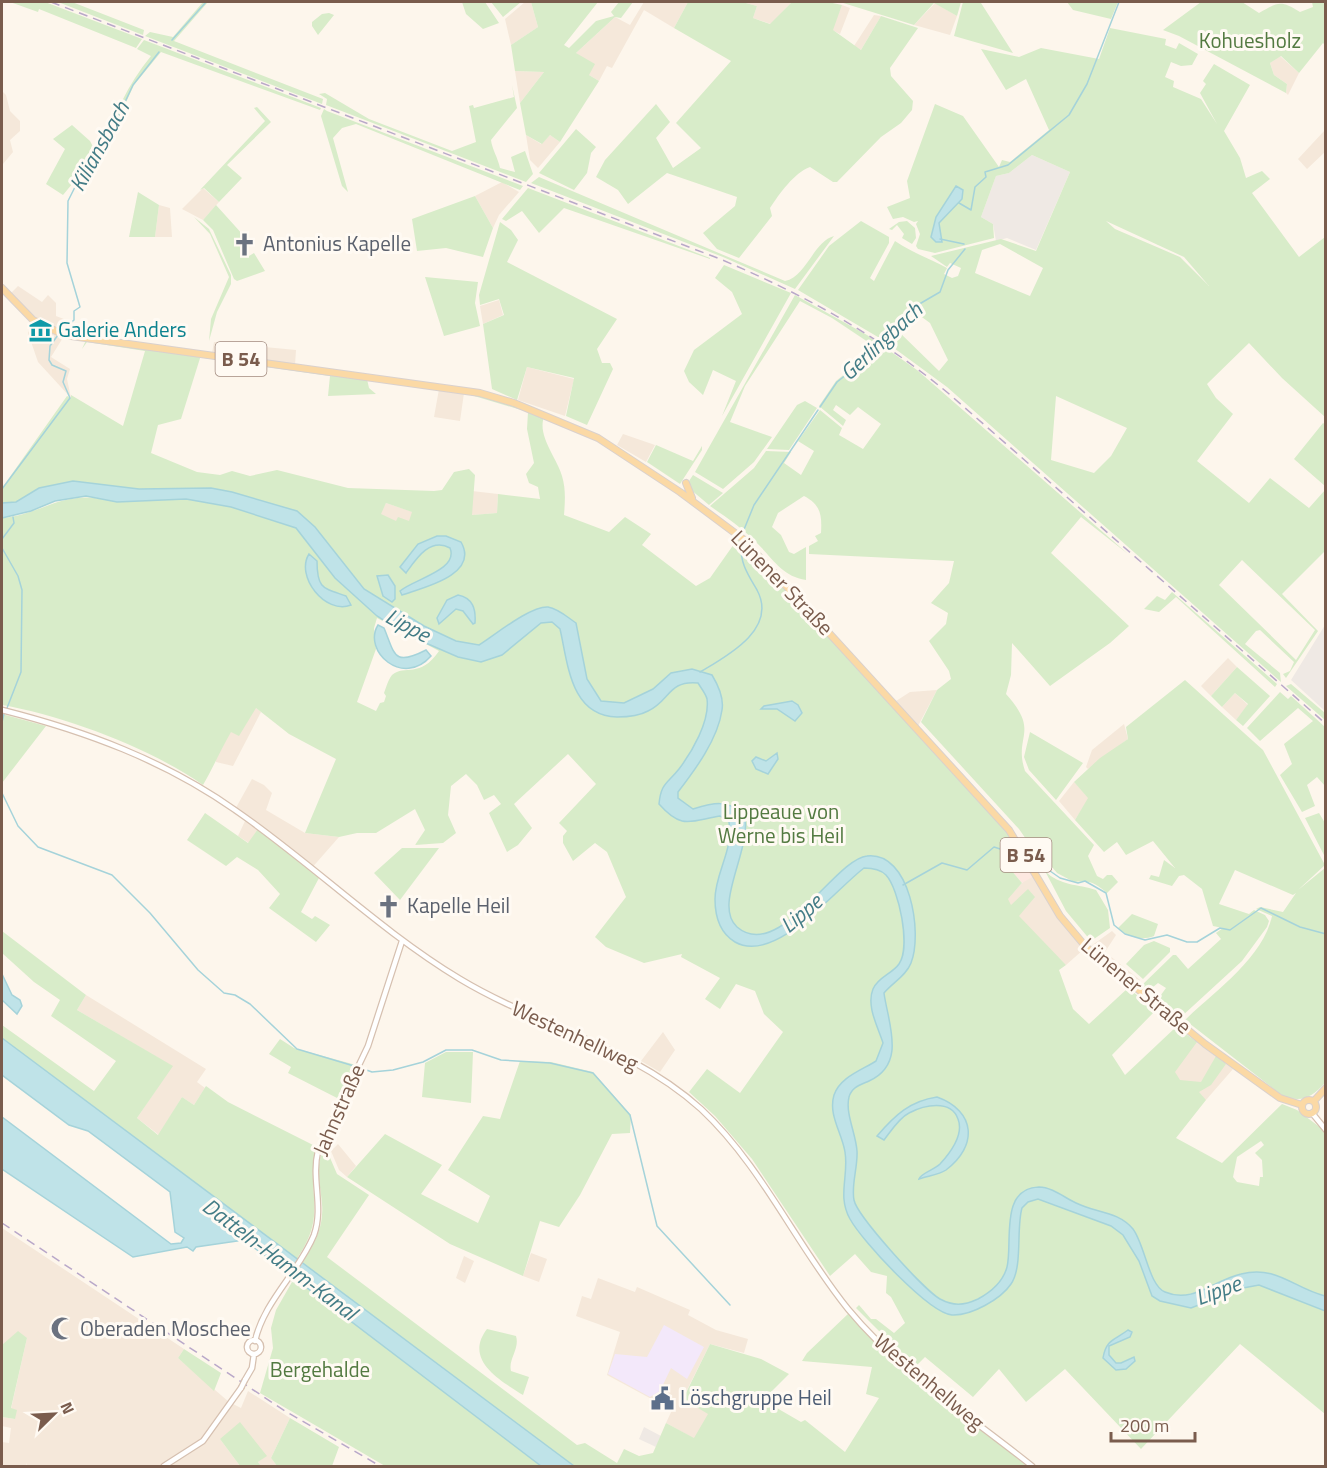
<svg xmlns="http://www.w3.org/2000/svg" width="1327" height="1468" viewBox="0 0 1327 1468" font-family="'Titillium Web',sans-serif">
  <style>
    .residential { fill: #f5e8da }
    .commercial { fill: #fde8e0 }
    .industrial { fill: #efe9e4 }
    .education { fill: #f3e8fa }
    .green { fill: #d8ecc9; fill-rule: evenodd }
    .water { fill: #bfe3e8; stroke: #a5d3da; stroke-width: 1.5 }
    .lines { fill: none; stroke-linecap: round; stroke-linejoin: round }
    .stream { stroke: #a5d3da; stroke-width: 1.5 }
    .secondary-casing { stroke: #d6c0b0; stroke-width: 7 }
    .primary-casing { stroke: #dad1cd; stroke-width: 8 }
    .secondary { stroke: #fff; stroke-width: 4.5 }
    .primary { stroke: #fbd9a5; stroke-width: 6 }
    .rail { stroke: #b9a8c9; stroke-width: 1.5; stroke-dasharray: 9 6; stroke-linecap: butt }
    .secondary-bridge-casing { stroke: #d6c0b0; stroke-width: 7; stroke-linecap: butt }
    .secondary-bridge { stroke: #fff; stroke-width: 4.5 }
    .labels { text-anchor: middle; stroke-width: 6; stroke-linejoin: round; paint-order: stroke }
    .shield { fill: #fffaf3; stroke: #a28b7f; stroke-width: 1.5 }
    .shield-label { font-size: 20px; font-weight: bold; fill: #7a5c4d }
    .park-label { font-size: 21px; fill: #537a41; stroke: #fffaf3 }
    .worship-label { font-size: 21px; fill: #5b616d; stroke: #fffaf3; text-anchor: start }
    .culture-label { font-size: 21px; fill: #0d838f; stroke: #fffaf3; text-anchor: start }
    .street-label { font-size: 21px; fill: #7a5c4d; stroke: #fffaf3 }
    .service-label { font-size: 21px; fill: #4e5e75; stroke: #fffaf3; text-anchor: start }
    .water-label { font-size: 22px; font-style: italic; fill: #437c86; stroke: #fffaf3 }
  </style>
  <rect width="100%" height="100%" fill="#fdf6ec"/>
  <!-- residential -->
  <path class="residential" d="M 525,2 L 531,2 L 538,27 L 511,45 L 505,19 Z
    M 644,2 L 688,2 L 674,28 L 644,10 L 612,68 L 607,66 L 599,81 L 589,75 L 576,53 L 615,17 L 630,25 Z
    M 742,2 L 792,2 L 771,24 L 753,18 L 757,6 Z
    M 935,3 L 957,16 L 950,35 L 914,25 Z
    M 842,5 L 850,8 L 840,34 L 832,30 Z
    M 874,15 L 881,16 L 861,50 L 854,46 Z
    M 1280,56 L 1299,73 L 1288,95 L 1286,93 L 1287,84 L 1274,75 L 1270,63 Z
    M 515,71 L 544,72 L 520,103 Z
    M 2,91 L 6,95 L 10,111 L 20,121 L 20,131 L 10,140 L 13,152 L 3,164 Z
    M 1325,130 L 1325,152 L 1307,169 L 1298,159 Z
    M 526,135 L 541,144 L 550,135 L 560,142 L 538,168 L 530,160 Z
    M 502,182 L 519,192 L 499,215 L 493,228 L 475,196 Z
    M 203,188 L 219,202 L 203,220 L 182,209 Z
    M 159,205 L 170,208 L 172,237 L 155,237 Z
    M 18,286 L 42,302 L 48,295 L 56,303 L 56,316 L 69,321 L 61,330 L 36,318 L 11,293 Z
    M 499,300 L 503,315 L 483,324 L 480,306 Z
    M 33,323 L 64,336 L 51,357 L 70,369 L 67,379 L 71,398 L 38,362 L 28,333 Z
    M 214,342 L 296,350 L 295,365 L 212,353 Z
    M 527,367 L 574,379 L 565,416 L 518,400 Z
    M 439,389 L 464,393 L 460,421 L 434,417 Z
    M 623,434 L 655,445 L 646,462 L 617,445 Z
    M 472,491 L 498,494 L 497,513 L 472,515 Z
    M 386,503 L 419,514 L 411,537 L 379,516 Z
    M 1228,658 L 1237,667 L 1211,696 L 1201,686 Z
    M 937,690 L 918,726 L 896,701 L 910,692 Z
    M 1235,693 L 1248,705 L 1236,720 L 1222,707 Z
    M 255,707 L 261,712 L 233,766 L 216,762 L 216,752 L 229,729 Z
    M 1124,724 L 1128,739 L 1088,769 L 1086,767 L 1092,750 Z
    M 252,779 L 264,785 L 272,793 L 266,810 L 305,833 L 339,837 L 310,870 L 258,829 L 249,843 L 238,836 L 245,821 L 233,813 Z
    M 1074,782 L 1089,798 L 1075,820 L 1059,801 Z
    M 1034,876 L 1083,950 L 1066,965 L 1028,929 L 1006,900 L 1027,878 Z
    M 1112,931 L 1116,935 L 1105,952 L 1140,980 L 1137,984 L 1091,946 Z
    M 86,995 L 206,1069 L 197,1082 L 205,1088 L 194,1105 L 182,1097 L 159,1135 L 137,1118 L 172,1066 L 77,1010 Z
    M 663,1032 L 675,1050 L 660,1072 L 641,1061 Z
    M 1189,1037 L 1233,1069 L 1206,1100 L 1146,1076 Z
    M 338,1144 L 356,1166 L 347,1177 L 339,1170 L 331,1151 Z
    M 2,1228 L 184,1349 L 178,1358 L 229,1402 L 241,1408 L 248,1391 L 290,1418 L 271,1458 L 277,1466 L 261,1466 L 258,1462 L 266,1456 L 220,1439 L 240,1466 L 26,1466 L 27,1463 L 25,1466 L 2,1466 L 2,1442 L 9,1443 L 11,1428 L 2,1426 L 2,1417 L 15,1419 L 11,1409 L 27,1338 L 2,1345 Z
    M 531,1253 L 547,1259 L 539,1282 L 523,1276 Z
    M 464,1256 L 474,1261 L 465,1283 L 456,1278 Z
    M 598,1278 L 635,1292 L 637,1287 L 690,1310 L 688,1315 L 716,1330 L 748,1339 L 744,1353 L 710,1344 L 683,1398 L 709,1414 L 695,1439 L 666,1423 L 672,1410 L 607,1375 L 620,1332 L 576,1316 L 582,1296 L 591,1299 Z"/>
  <!-- commercial -->
  <path class="commercial" d="M 1024,858 L 1034,876 L 1022,883 L 1011,870 L 1017,864 L 1011,859 Z"/>
  <!-- industrial -->
  <path class="industrial" d="M 1032,155 L 1070,172 L 1036,250 L 1007,238 L 996,241 L 993,224 L 981,217 L 996,176 L 1009,173 Z
    M 1325,625 L 1325,711 L 1291,680 Z
    M 644,1427 L 661,1436 L 656,1447 L 639,1439 Z"/>
  <!-- education -->
  <path class="education" d="M 664,1325 L 704,1347 L 687,1379 L 671,1368 L 660,1391 L 650,1397 L 608,1374 L 615,1354 L 647,1357 Z"/>
  <!-- green -->
  <path class="green" d="M 10,2 L 45,2 L 142,39 L 136,48 L 39,9 L 38,12 Z
    M 58,2 L 72,2 L 144,30 L 143,35 Z
    M 203,2 L 208,2 L 174,41 L 323,99 L 322,104 L 145,36 L 150,32 L 173,37 Z
    M 462,2 L 485,2 L 499,23 L 483,29 L 466,14 Z
    M 491,2 L 521,2 L 503,17 Z
    M 531,2 L 598,2 L 564,45 L 569,48 L 596,21 L 614,16 L 611,12 L 619,2 L 633,2 L 621,18 L 615,17 L 576,53 L 595,64 L 589,75 L 599,81 L 560,142 L 550,135 L 542,144 L 526,135 L 520,103 L 544,72 L 515,71 L 511,45 L 538,27 Z
    M 688,2 L 742,2 L 757,6 L 753,18 L 770,24 L 792,2 L 828,2 L 842,5 L 833,30 L 861,50 L 881,16 L 918,28 L 890,68 L 891,76 L 913,101 L 912,110 L 901,123 L 881,137 L 837,182 L 833,182 L 810,167 C 794,173 780,193 770,208 L 772,216 L 739,258 L 717,249 L 703,233 L 735,206 L 737,197 L 667,173 L 628,204 L 618,190 L 596,177 L 605,160 L 656,104 L 670,122 L 656,138 L 673,168 L 701,148 L 676,123 L 731,61 L 674,28 Z
    M 840,2 L 961,2 L 957,16 L 934,3 L 914,25 Z
    M 963,2 L 983,2 L 981,3 L 1013,53 L 954,36 Z
    M 1067,2 L 1118,2 L 1111,19 L 1073,10 Z
    M 1201,2 L 1242,2 L 1259,13 C 1279,2 1280,0 1300,12 L 1313,7 L 1312,2 L 1325,2 L 1325,45 L 1323,43 L 1299,73 L 1281,56 L 1270,63 L 1274,75 L 1287,84 L 1286,93 L 1179,36 L 1163,30 Z
    M 329,13 L 334,15 L 318,35 L 312,26 L 312,22 L 322,14 Z
    M 1110,28 L 1166,39 L 1165,45 L 1176,49 L 1179,43 L 1198,54 L 1192,65 L 1181,66 L 1171,62 L 1165,77 L 1174,81 L 1173,87 L 1201,99 L 1217,124 L 1200,93 L 1206,84 L 1203,81 L 1214,64 L 1250,85 L 1224,131 L 1240,158 L 1246,178 L 1262,171 L 1270,179 L 1252,193 L 1299,257 L 1325,237 L 1325,417 L 1282,378 L 1249,343 L 1207,384 L 1216,398 L 1233,414 L 1197,461 L 1249,503 L 1270,478 L 1309,508 L 1325,490 L 1325,551 L 1282,594 L 1318,631 L 1286,678 L 1283,674 L 1290,671 L 1294,662 L 1260,630 L 1256,631 L 1245,644 L 1280,673 L 1281,682 L 947,387 L 883,340 L 798,290 L 829,246 L 861,221 L 889,237 L 889,243 L 870,278 L 874,281 L 895,241 C 913,253 928,258 947,268 L 944,274 L 952,278 L 958,276 L 961,268 L 950,263 L 947,267 L 931,256 L 1001,239 L 1036,251 L 1070,172 L 1032,155 L 1009,173 L 996,176 L 981,217 L 993,224 L 994,238 L 935,253 L 918,249 L 916,246 L 920,234 L 916,224 L 918,221 L 914,222 L 903,217 L 893,219 L 887,207 L 910,198 L 907,181 L 935,104 L 963,116 L 999,167 L 1002,160 L 1010,162 L 1049,130 L 1026,79 L 1006,90 L 981,49 L 1019,57 L 1041,48 L 1099,59 ZM 1106,221 L 1184,257 L 1209,286 L 1180,257 L 1115,229 ZM 1000,244 L 1043,268 L 1030,296 L 975,273 L 982,250 ZM 909,312 L 915,312 L 930,323 L 948,360 L 939,371 L 895,328 ZM 1056,396 L 1127,428 L 1111,456 L 1094,473 L 1051,460 ZM 1242,560 L 1315,630 L 1296,660 L 1219,585 Z
    M 144,40 L 321,108 L 320,110 L 161,52 L 134,85 L 102,155 L 99,151 C 114,117 127,85 151,56 L 137,49 Z
    M 512,85 L 517,108 L 491,140 C 492,149 498,158 500,168 L 515,172 L 511,157 L 525,151 L 533,174 L 526,182 L 326,105 L 327,99 L 319,94 L 325,93 L 369,119 L 452,151 L 476,142 L 469,106 L 473,105 L 474,108 L 514,97 Z
    M 257,107 L 271,122 L 227,165 L 242,178 L 219,202 L 204,188 L 200,190 L 265,121 L 254,108 Z
    M 324,109 L 327,111 L 523,186 L 520,190 L 356,124 L 342,128 L 333,138 L 348,192 L 342,186 L 321,116 Z
    M 72,125 L 90,141 L 97,154 L 63,195 L 46,184 L 65,149 L 53,139 Z
    M 576,129 L 596,147 L 591,153 L 587,173 L 574,190 L 539,173 Z
    M 539,177 L 785,281 C 806,277 814,241 834,236 L 795,289 L 723,257 L 531,183 Z
    M 528,188 L 710,258 L 710,259 L 564,208 L 539,233 L 522,211 L 506,221 L 502,219 Z
    M 138,192 L 159,205 L 155,237 L 129,237 Z
    M 475,196 L 493,228 L 483,257 L 446,248 L 417,251 L 412,219 Z
    M 216,205 L 244,236 L 238,242 L 249,256 L 254,253 L 265,271 L 237,281 L 234,279 L 213,230 L 203,220 Z
    M 194,217 L 209,229 L 231,275 L 231,284 L 217,312 L 209,341 L 211,319 L 229,277 L 210,234 Z
    M 907,221 L 915,228 L 916,238 L 912,244 L 902,238 L 904,234 L 897,225 L 892,230 L 889,229 L 899,222 Z
    M 500,222 L 511,230 L 518,240 L 507,262 L 617,319 L 597,349 L 602,363 L 610,363 L 613,369 L 587,425 L 566,416 L 574,378 L 527,367 L 517,400 L 492,389 L 483,324 L 504,315 L 499,299 L 480,305 L 479,295 Z
    M 724,265 L 791,293 L 722,416 L 736,381 L 713,370 L 703,395 L 689,382 L 684,371 L 694,350 L 742,314 L 732,292 L 715,278 Z
    M 425,277 L 478,282 L 475,303 L 480,326 L 444,336 Z
    M 795,295 L 867,335 L 917,370 L 1128,554 L 1081,517 L 1051,553 L 1129,626 L 1110,643 L 1050,686 L 1012,643 L 1011,675 L 1006,694 C 1041,733 1013,735 1025,771 L 1094,845 L 1088,856 L 1097,876 L 1103,879 L 1107,875 L 1112,875 L 1118,882 L 1107,893 C 1097,884 1089,879 1074,882 L 1057,873 L 1047,861 L 1037,855 L 1019,829 L 921,722 L 937,690 L 951,679 L 949,671 L 929,641 L 946,624 L 948,613 L 931,603 L 949,583 L 954,561 L 809,554 L 809,546 L 818,541 L 815,536 L 821,533 C 822,515 821,505 804,496 L 778,513 L 772,527 L 781,535 L 789,552 L 794,554 L 806,547 L 806,580 C 781,576 772,557 755,541 C 742,528 726,517 710,506 L 754,468 L 766,451 L 791,452 L 784,463 L 801,475 L 814,451 L 798,441 L 820,410 L 842,428 L 839,435 L 863,449 L 881,424 L 858,407 L 850,415 L 836,405 L 833,410 L 846,420 L 843,426 L 819,406 L 836,381 L 862,360 L 874,346 L 832,318 L 800,301 L 745,386 L 730,422 L 772,437 L 754,462 L 723,489 L 695,472 Z
    M 86,340 L 201,355 L 181,419 L 158,425 L 151,453 L 197,472 L 220,475 L 232,471 L 250,476 L 277,470 L 348,488 L 434,491 L 442,490 L 454,472 L 469,469 L 475,475 L 472,515 L 497,513 L 498,494 L 540,499 L 538,487 L 529,483 L 526,474 L 534,463 L 527,429 L 528,412 L 464,393 L 466,392 L 506,403 L 544,417 C 537,436 557,458 562,476 C 566,489 565,502 564,515 L 609,532 L 625,517 L 651,534 L 642,545 L 696,586 L 710,578 L 734,544 L 733,536 L 738,537 L 1007,829 L 1024,858 L 1011,870 L 1022,883 L 1008,899 L 1011,905 L 1028,889 L 1035,897 L 1019,916 L 1066,965 L 1059,970 L 1073,1009 L 1089,1024 L 1128,988 L 1156,1010 L 1112,1055 L 1125,1075 L 1176,1027 L 1197,1042 L 1175,1072 L 1180,1080 L 1201,1082 L 1216,1056 L 1226,1064 L 1211,1085 L 1199,1092 L 1206,1100 L 1176,1138 L 1222,1163 L 1282,1104 L 1297,1110 L 1325,1131 L 1325,1414 L 1240,1344 L 1141,1449 L 1065,1369 L 1026,1402 L 999,1369 L 973,1397 L 925,1357 L 915,1367 L 856,1308 L 859,1305 L 871,1319 L 876,1319 L 894,1333 L 905,1323 L 891,1297 L 886,1293 L 887,1276 L 871,1272 L 855,1254 L 830,1276 L 752,1159 L 715,1116 L 689,1092 L 707,1069 L 740,1093 L 783,1032 L 764,1014 L 755,991 L 736,984 L 720,1009 L 705,999 L 720,978 L 681,957 L 682,954 L 644,963 L 606,947 L 595,937 L 626,897 L 607,852 L 595,843 L 573,861 L 563,843 L 563,836 L 567,831 L 559,823 L 596,784 L 568,754 L 514,804 L 532,828 L 518,845 L 507,852 L 489,813 L 501,804 L 494,795 L 484,800 L 477,785 L 466,774 L 451,786 L 448,815 L 456,833 L 443,843 L 415,845 L 425,830 L 415,809 L 376,833 L 357,833 L 339,837 L 305,833 L 336,759 L 289,734 L 256,708 L 239,736 L 231,732 C 220,751 214,766 203,785 C 150,748 65,716 2,705 L 2,518 C 40,515 60,491 103,499 L 106,488 L 2,509 L 2,488 L 67,396 L 71,398 L 71,395 L 123,426 L 145,351 L 87,342 L 82,349 ZM 386,503 L 412,512 L 409,521 L 398,517 L 396,521 L 381,514 ZM 377,618 L 439,651 C 420,679 405,664 392,675 C 388,680 386,688 384,693 L 386,696 L 384,702 L 380,703 L 376,711 L 357,702 L 376,649 L 374,628 ZM 1261,1141 L 1264,1145 L 1255,1153 L 1262,1160 L 1263,1177 L 1260,1177 L 1259,1186 L 1237,1182 L 1233,1177 L 1237,1157 Z
    M 206,356 L 367,379 L 369,388 L 376,394 L 328,396 L 330,376 L 204,358 Z
    M 805,401 L 817,408 L 789,450 L 767,449 L 797,405 Z
    M 1323,423 L 1326,425 L 1325,486 L 1294,459 Z
    M 656,445 L 693,461 L 702,446 L 702,450 L 680,484 L 647,462 Z
    M 693,475 L 723,493 L 709,505 L 690,489 L 689,481 Z
    M 1172,592 L 1277,684 L 1275,687 L 1176,597 L 1159,612 L 1144,609 L 1157,596 L 1165,600 Z
    M 1237,667 L 1270,696 L 1243,726 L 1236,720 L 1248,704 L 1235,693 L 1222,707 L 1211,696 Z
    M 1185,680 L 1263,750 L 1325,865 L 1298,890 L 1325,868 L 1325,1083 C 1312,1097 1302,1103 1283,1096 L 1185,1020 C 1215,991 1263,958 1272,916 L 1256,909 L 1260,907 L 1283,912 L 1296,893 L 1293,895 L 1235,870 L 1219,904 L 1249,914 L 1254,910 L 1265,915 L 1269,921 L 1267,927 L 1242,961 L 1181,1017 L 1158,999 L 1166,988 L 1158,983 L 1147,992 L 1140,987 L 1173,955 L 1176,955 L 1188,969 L 1221,939 L 1216,933 L 1223,928 L 1213,926 L 1202,889 L 1184,875 L 1179,876 L 1172,886 L 1149,879 L 1151,875 L 1159,877 L 1164,860 L 1175,868 L 1153,841 L 1126,855 L 1117,842 L 1104,852 L 1075,820 L 1088,798 L 1074,782 L 1100,758 L 1128,739 L 1126,727 Z
    M 1291,684 L 1325,713 L 1325,720 L 1286,686 Z
    M 1280,692 L 1288,699 L 1291,696 L 1325,727 L 1325,786 L 1317,777 L 1307,785 L 1315,806 L 1302,812 L 1280,775 L 1292,764 L 1284,744 L 1313,721 L 1298,708 L 1260,741 L 1247,728 Z
    M 2,714 L 46,726 L 2,783 Z
    M 1030,732 L 1083,763 L 1056,800 L 1029,770 L 1024,757 Z
    M 205,813 L 248,843 L 258,829 L 319,878 L 301,912 L 312,919 L 315,916 L 330,925 L 316,942 L 269,908 L 280,894 L 258,870 L 237,857 L 226,866 L 187,840 Z
    M 1319,813 L 1325,823 L 1325,857 L 1305,818 Z
    M 402,848 L 439,848 L 400,900 L 374,873 Z
    M 1045,871 C 1060,886 1078,884 1096,890 L 1108,910 L 1110,928 L 1091,941 L 1066,911 Z
    M 1132,914 L 1158,924 L 1154,936 C 1142,941 1127,937 1118,928 Z
    M 2,931 L 86,995 L 77,1010 L 173,1066 L 137,1118 L 158,1135 L 182,1097 L 194,1105 L 206,1086 L 228,1102 L 317,1147 C 304,1192 329,1211 298,1257 L 303,1261 C 315,1244 324,1226 322,1204 C 321,1188 315,1169 322,1153 L 328,1153 L 337,1174 L 369,1195 L 327,1257 L 577,1445 L 585,1443 L 617,1463 L 624,1449 L 639,1456 L 653,1453 L 666,1423 L 694,1438 L 708,1414 L 683,1399 L 710,1344 L 761,1359 L 789,1374 L 763,1400 L 801,1422 L 805,1420 L 845,1452 L 879,1398 L 866,1394 L 872,1367 L 802,1361 L 807,1353 L 849,1313 L 916,1378 L 1027,1466 L 574,1466 L 2,1038 L 2,1025 L 94,1091 L 116,1061 L 51,1016 L 60,1000 L 34,982 L 2,953 Z
    M 1154,941 L 1170,948 L 1170,952 L 1143,979 L 1126,964 L 1144,945 Z
    M 280,1039 L 294,1048 L 356,1065 L 339,1099 L 288,1073 L 291,1067 L 269,1054 Z
    M 446,1052 L 473,1052 L 471,1103 L 422,1097 L 425,1063 Z
    M 520,1061 L 551,1062 L 593,1072 L 631,1115 L 630,1133 L 612,1134 L 580,1195 L 559,1227 L 540,1221 L 523,1276 L 450,1244 L 347,1177 L 385,1134 L 442,1165 L 421,1194 L 478,1223 L 490,1196 L 448,1170 L 483,1116 L 500,1119 Z
    M 289,1273 L 541,1466 L 385,1466 L 260,1393 L 273,1348 L 271,1328 L 276,1310 L 292,1282 L 287,1278 Z
    M 487,1329 L 516,1336 C 520,1349 508,1359 511,1371 L 529,1377 L 523,1395 C 501,1381 463,1360 487,1329 Z
    M 18,1331 L 27,1338 L 11,1408 L 17,1410 L 15,1419 L 2,1417 L 2,1345 Z
    M 184,1349 L 221,1373 L 214,1391 L 178,1358 Z
    M 290,1418 L 339,1447 L 332,1466 L 277,1466 L 271,1458 Z
    M 240,1422 L 267,1456 L 258,1462 L 261,1466 L 240,1466 L 220,1439 Z"/>
  <!-- water -->
  <path class="water" d="M 956,186 L 963,190 L 962,199 L 939,223 L 942,242 L 936,242 L 931,237 L 936,217 Z
    M 73,481 L 139,489 L 211,488 L 232,492 L 297,511 L 315,527 L 364,589 L 424,626 L 456,641 L 479,645 C 495,635 530,606 548,607 C 559,609 567,617 576,623 L 587,679 L 601,701 L 624,703 L 653,689 L 671,673 L 692,669 L 712,675 C 718,685 724,699 722,710 C 718,739 695,770 678,792 L 678,798 L 693,809 C 713,803 727,799 744,814 C 754,846 712,905 737,927 C 779,963 835,859 867,856 C 910,851 923,933 911,963 C 906,976 892,983 884,993 C 888,1023 907,1064 869,1081 C 860,1085 852,1087 849,1097 C 845,1113 856,1134 857,1151 C 858,1167 851,1185 854,1200 C 857,1216 925,1291 940,1299 C 953,1306 963,1306 978,1299 C 991,1292 1003,1282 1007,1267 C 1013,1243 999,1188 1039,1187 C 1052,1187 1065,1198 1076,1203 C 1096,1213 1118,1211 1133,1229 C 1145,1245 1149,1286 1165,1292 C 1193,1304 1214,1280 1241,1274 C 1277,1265 1293,1288 1325,1296 L 1325,1311 L 1259,1285 L 1243,1288 L 1191,1308 L 1160,1301 L 1152,1296 L 1139,1261 L 1123,1235 L 1111,1226 L 1038,1199 L 1028,1202 L 1022,1208 C 1016,1228 1023,1267 1011,1284 C 1001,1299 971,1316 952,1315 C 929,1313 862,1241 850,1219 C 837,1196 849,1176 845,1152 C 842,1133 828,1115 834,1095 C 840,1077 862,1070 876,1061 L 883,1043 C 878,1027 866,1006 873,989 C 878,977 892,974 899,964 C 911,947 899,889 886,875 C 880,869 871,868 864,868 C 835,890 775,965 735,942 C 720,933 715,916 715,899 C 715,873 734,849 729,822 L 720,816 C 690,821 682,830 659,804 C 661,783 667,784 679,769 C 692,752 710,721 707,699 C 706,694 701,688 698,683 C 668,680 670,701 648,711 C 639,716 627,717 617,717 C 570,716 568,663 560,629 L 552,622 L 541,623 L 502,655 L 481,662 L 458,657 L 405,634 L 377,616 L 335,578 L 296,528 L 231,507 L 186,499 L 117,502 L 86,496 L 55,501 L 31,511 L 2,518 L 2,503 L 16,502 L 39,488 Z
    M 437,536 L 446,536 L 461,542 C 480,575 422,588 402,595 L 400,591 C 414,579 459,570 450,548 C 430,537 416,559 406,573 L 400,567 L 418,544 Z
    M 309,554 L 317,561 C 317,589 323,588 346,596 L 351,605 C 325,615 295,576 309,554 Z
    M 388,575 L 395,586 L 395,599 L 392,602 L 383,596 L 377,576 Z
    M 458,595 C 473,598 476,609 475,623 L 473,624 L 463,611 L 456,609 L 439,624 L 437,618 L 447,600 Z
    M 378,625 L 384,628 C 395,654 393,667 426,650 L 431,656 C 403,688 362,651 378,625 Z
    M 792,701 L 798,705 L 802,713 L 795,721 L 777,709 L 761,709 L 764,706 Z
    M 777,753 L 778,759 L 768,774 L 756,769 L 752,761 L 756,757 L 766,761 Z
    M 2,974 L 12,995 L 20,1000 L 22,1006 L 17,1014 L 2,1000 Z
    M 2,1038 L 574,1466 L 541,1466 L 244,1240 L 196,1247 L 193,1251 L 187,1247 L 133,1257 L 2,1169 L 2,1117 L 171,1244 L 181,1243 L 184,1238 L 175,1232 L 170,1192 L 88,1131 L 69,1125 L 2,1075 Z
    M 937,1097 C 976,1111 978,1146 946,1170 C 939,1175 927,1176 919,1179 C 921,1173 934,1170 940,1164 C 950,1153 964,1134 958,1119 C 951,1099 924,1105 909,1113 C 899,1118 891,1131 884,1140 L 877,1136 C 895,1115 910,1101 937,1097 Z
    M 1128,1330 L 1132,1332 L 1130,1337 L 1109,1346 L 1109,1355 L 1116,1363 L 1121,1363 L 1134,1357 L 1135,1361 L 1126,1369 L 1116,1370 L 1103,1358 C 1106,1339 1115,1340 1128,1330 Z"/>
  <g class="lines">
    <!-- stream -->
    <path class="stream" d="M 172,40 L 206,2
      M 959,203 L 971,210 L 975,187 L 986,177 L 985,172 L 1008,165 L 1069,115 L 1087,84 L 1119,2
      M 940,239 L 964,244
      M 62,331 L 74,320 L 74,311 L 80,307 L 67,263 L 68,201 L 77,183 L 101,153 L 133,85 L 159,52
      M 820,407 L 837,382 L 861,363 L 909,310 L 940,292 L 948,270 L 965,249
      M 2,489 L 70,398 L 63,382 L 66,371 L 52,365 L 49,360 L 50,346 L 58,335
      M 743,532 L 754,505 L 818,410
      M 2,539 L 14,523 L 13,517
      M 2,548 L 18,576 L 22,590 L 21,672 L 7,708
      M 700,672 C 727,656 778,629 757,590 C 747,573 740,563 741,543
      M 2,722 L 4,714
      M 2,793 L 18,826 L 38,847 L 112,875 L 150,913 L 198,970 L 224,993 L 235,995 L 250,1004 L 297,1049 L 354,1066
      M 1033,859 L 1060,878 L 1078,883 L 1085,881 L 1106,893 L 1114,925 L 1125,934 L 1145,940 L 1167,935 L 1187,942 L 1197,942 L 1220,928 L 1230,930 L 1261,908 L 1300,927 L 1326,934
      M 903,885 L 942,863 L 967,870 L 994,847 L 1022,856
      M 361,1068 L 372,1072 L 393,1070 L 423,1062 L 446,1050 L 472,1050 L 501,1060 L 550,1063 L 593,1073 L 630,1115 L 657,1226 L 730,1305"/>
    <defs>
      <path id="secondary" d="M 2,710 C 85,731 164,760 235,810 C 312,863 379,930 460,979 C 538,1026 632,1046 701,1109 C 762,1166 796,1245 848,1309 C 900,1372 970,1416 1032,1466
        M 1312,1113 L 1326,1130
        M247 1347a7 7 0 1 1 14 0a7 7 0 1 1-14 0Z
        M 255,1341 C 264,1301 299,1272 314,1235 C 324,1207 311,1179 318,1151 L 368,1046 L 402,941
        M 245,1380 L 252,1368 L 254,1354
        M 164,1466 L 203,1441 L 241,1388"/>
      <path id="primary" d="M 2,288 L 33,320 L 64,335 L 480,393 L 514,403 L 598,438 L 680,492 L 743,539 L 1009,830 L 1060,916 L 1086,947 L 1205,1044 L 1280,1098 L 1302,1105
        M 686,483 L 692,498
        M1302 1107a7 7 0 1 1 14 0a7 7 0 1 1-14 0Z
        M 1314,1101 L 1326,1088"/>
    </defs>
    <!-- secondary casing -->
    <use href="#secondary" class="secondary-casing"/>
    <!-- primary casing -->
    <use href="#primary" class="primary-casing"/>
    <!-- secondary -->
    <use href="#secondary" class="secondary"/>
    <!-- primary -->
    <use href="#primary" class="primary"/>
    <!-- rail -->
    <path class="rail" d="M 51,2 L 720,259 C 803,294 879,336 948,393 L 1326,724
      M 2,1223 L 285,1411 L 380,1466"/>
    <defs>
      <path id="secondary-bridge" d="M 241,1388 L 245,1380"/>
    </defs>
    <!-- secondary-bridge casing -->
    <use href="#secondary-bridge" class="secondary-bridge-casing"/>
    <!-- secondary-bridge -->
    <use href="#secondary-bridge" class="secondary-bridge"/>
  </g>
  <!-- icons -->
  <defs>
    <symbol id="church-bare" viewBox="-9 -9 18 18"><path d="M-1.2-6h2.4v3.5h3.3v2.4h-3.3V6h-2.4V-.1h-3.3v-2.4h3.3Z" fill="#6b7280" stroke="#fffaf3" stroke-width="2.5" paint-order="stroke"/></symbol>
    <symbol id="museum-bare" viewBox="-9 -9 18 18"><path d="M0-6L6-3V-2H-6V-3ZM-5-1h2V3h-2ZM-1-1h2V3h-2ZM3-1h2V3H3ZM-6 4H6V6H-6Z" fill="#0f9aa8" stroke="#fffaf3" stroke-width="2.5" paint-order="stroke"/></symbol>
    <symbol id="mosque-bare" viewBox="-9 -9 18 18"><path d="M3.5-4.9A6 6 0 1 0 3.5 4.9A5 5 0 1 1 3.5-4.9Z" fill="#6b7280" stroke="#fffaf3" stroke-width="2.5" paint-order="stroke"/></symbol>
    <symbol id="civic-bare" viewBox="-9 -9 18 18"><path d="M-.6-6.5H3V-4.5H.6V-3L4-1V1h2V6H-6V1h2V-1L-.6-3ZM-1.2 2.5V6h2.4V2.5Z" fill="#5c6f8a" stroke="#fffaf3" stroke-width="2.5" paint-order="stroke"/></symbol>
  </defs>
  <g fill-rule="evenodd">
    <use href="#church-bare" x="228" y="228" width="33" height="33"/>
    <use href="#museum-bare" x="24" y="314" width="33" height="33"/>
    <use href="#church-bare" x="372" y="890" width="33" height="33"/>
    <use href="#mosque-bare" x="46" y="1312" width="33" height="33"/>
    <use href="#civic-bare" x="646" y="1382" width="33" height="33"/>
  </g>
  <g class="labels">
    <!-- shield labels -->
    <g class="shield">
      <rect x="215.5" y="342" width="51" height="34" rx="4.5"/>
      <rect x="1000.5" y="838" width="51" height="34" rx="4.5"/>
    </g>
    <g class="shield-label">
      <text x="241" y="366">B 54</text>
      <text x="1026" y="862">B 54</text>
    </g>
    <!-- park labels -->
    <g class="park-label">
      <text x="1250" y="48">Kohuesholz</text>
      <text x="781" y="819">Lippeaue von<tspan x="781" dy="24">Werne bis Heil</tspan></text>
      <text x="320" y="1377">Bergehalde</text>
    </g>
    <!-- worship labels -->
    <g class="worship-label">
      <text x="263" y="251">Antonius Kapelle</text>
      <text x="407" y="913">Kapelle Heil</text>
      <text x="80" y="1336">Oberaden Moschee</text>
    </g>
    <!-- culture labels -->
    <g class="culture-label">
      <text x="58" y="337">Galerie Anders</text>
    </g>
    <!-- street labels -->
    <g class="street-label">
      <text transform="translate(782 583) rotate(46)" y="7">Lünener Straße</text>
      <text transform="translate(1136 986) rotate(40)" y="7">Lünener Straße</text>
      <text transform="translate(575 1036) rotate(25)" y="7">Westenhellweg</text>
      <text transform="translate(339 1110) rotate(-66)" y="7">Jahnstraße</text>
      <text transform="translate(929 1382) rotate(40)" y="7">Westenhellweg</text>
    </g>
    <!-- service labels -->
    <g class="service-label">
      <text x="680" y="1405">Löschgruppe Heil</text>
    </g>
    <!-- water labels -->
    <g class="water-label">
      <text transform="translate(99 146) rotate(-61)" y="8">Kiliansbach</text>
      <text transform="translate(881 341) rotate(-43)" y="8">Gerlingbach</text>
      <text transform="translate(408 625) rotate(28)" y="8">Lippe</text>
      <text transform="translate(801 913) rotate(-40)" y="8">Lippe</text>
      <text transform="translate(280 1259) rotate(37)" y="8">Datteln-Hamm-Kanal</text>
      <text transform="translate(1218 1290) rotate(-20)" y="8">Lippe</text>
    </g>
  </g>
  <!-- border -->
  <rect width="1327" height="1468" fill="none" stroke="#7a5c4d" stroke-width="6"/>
  <!-- north arrow -->
  <g transform="translate(54 1414) rotate(66)" stroke="#fffaf3" stroke-width="4.5" paint-order="stroke">
  <path d="M0-4.5L10 22L0 15L-10 22Z" fill="#7a5c4d"/>
  <text y="-9" font-size="16" font-weight="bold" text-anchor="middle" fill="#7a5c4d">N</text>
  </g>
  <!-- scale -->
  <path d="M1111 1432v9h84v-9" fill="none" stroke="#7a5c4d" stroke-width="3"/>
  <text x="1120" y="1432" font-size="18" fill="#7a5c4d" stroke="#fffaf3" stroke-width="4.5" paint-order="stroke">200 m</text>
</svg>
